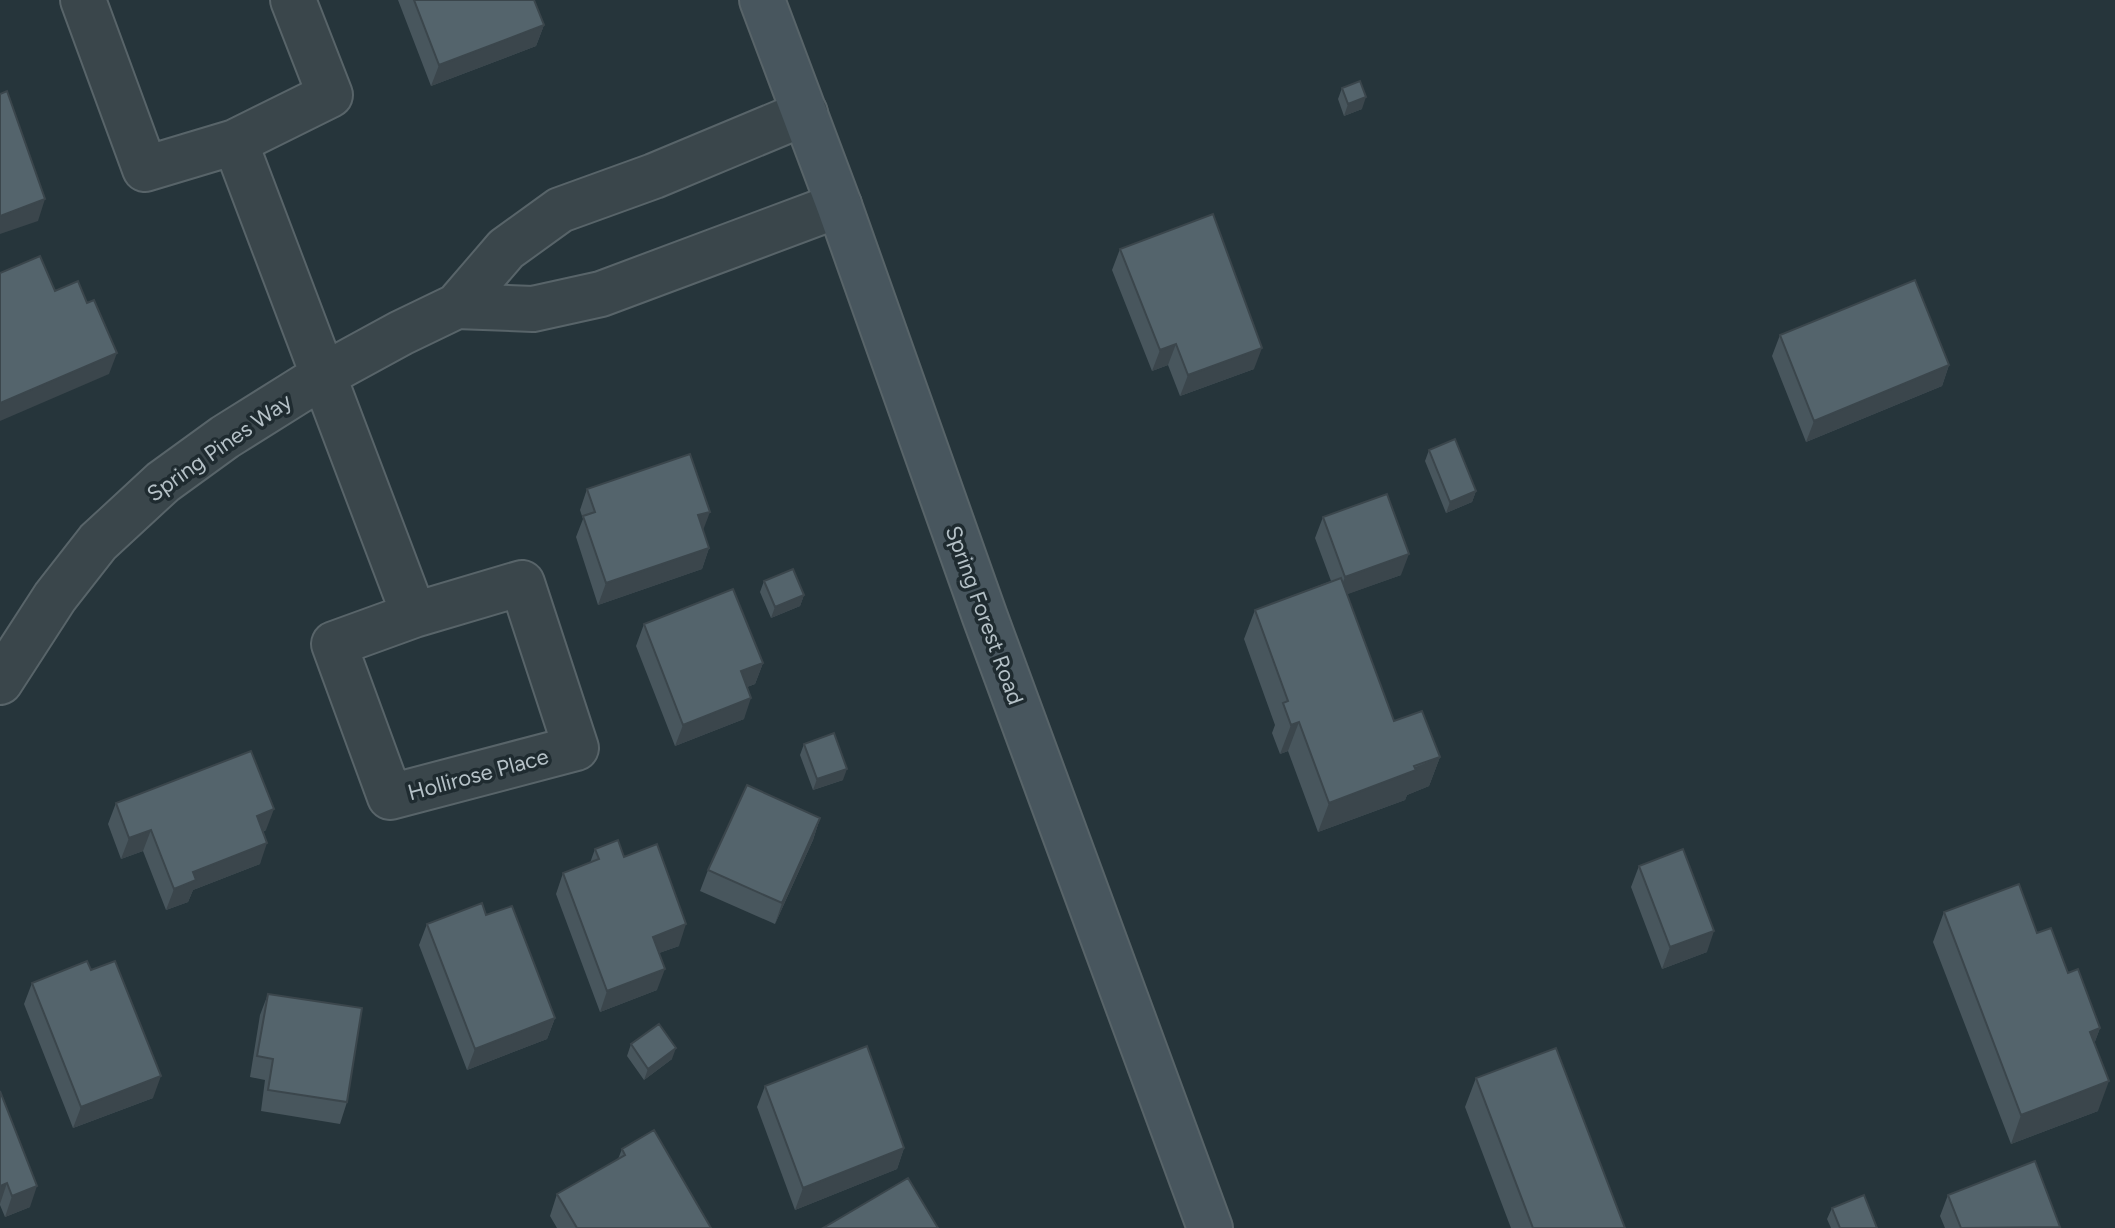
<svg xmlns="http://www.w3.org/2000/svg" width="2115" height="1228" viewBox="0 0 2115 1228" font-family="Figtree,sans-serif">
  <style>
    .lines { fill: none; stroke-linecap: round; stroke-linejoin: round }
    .street-casing { stroke: #586469; stroke-width: 48 }
    .secondary-casing { stroke: #586469; stroke-width: 48 }
    .street { stroke: #3a464b; stroke-width: 44 }
    .secondary { stroke: #48565e; stroke-width: 44 }
    .wall { fill: #48565d }
    .shaded-wall { fill: #3b464c }
    .building { fill: #54646c; stroke: #3b464c; stroke-width: 2 }
    .labels { text-anchor: middle; stroke-width: 7; stroke-linejoin: round; paint-order: stroke }
    .street-label { font-size: 22px; fill: #b5c1c7; stroke: #1f2b30 }
  </style>
  <rect width="100%" height="100%" fill="#26353b"/>
  <g class="lines">
    <defs>
      <path id="street" d="M 83,0 L 145,169 L 235,142 L 330,95 L 293,0
        M 235,142 L 414,615
        M 457,306 L 533,309 L 601,294 L 839,205
        M 522,583 L 576,748 L 390,797 L 334,644 L 414,615 Z
        M 0,682 L 55,597 L 98,542 L 163,482 L 225,437 L 324,375 L 401,333 L 457,306 L 506,249 L 560,210 L 654,176 L 805,113"/>
      <path id="secondary" d="M 762,0 L 839,205 L 985,617 L 1210,1228"/>
    </defs>
    <!-- street casing -->
    <use href="#street" class="street-casing"/>
    <!-- secondary casing -->
    <use href="#secondary" class="secondary-casing"/>
    <!-- street -->
    <use href="#street" class="street"/>
    <!-- secondary -->
    <use href="#secondary" class="secondary"/>
  </g>
  <!-- wall -->
  <path class="wall" d="M 398,0 L 534,0 L 544,25 L 536,46 L 431,86 Z
    M 1342,88 L 1362,109 L 1344,116 L 1338,99 Z
    M 1120,249 L 1254,369 L 1180,396 L 1168,365 L 1152,371 L 1112,270 Z
    M 1780,335 L 1949,365 L 1942,386 L 1806,442 L 1772,356 Z
    M 1429,450 L 1476,491 L 1472,502 L 1446,513 L 1425,461 Z
    M 587,489 L 703,530 L 709,548 L 702,569 L 598,605 L 576,537 L 583,519 L 580,510 Z
    M 1323,517 L 1401,575 L 1347,594 L 1394,721 L 1440,757 L 1429,786 L 1407,795 L 1405,800 L 1318,832 L 1288,751 L 1280,754 L 1272,733 L 1275,725 L 1244,639 L 1255,610 L 1331,581 L 1315,538 Z
    M 764,581 L 804,595 L 800,606 L 771,618 L 760,592 Z
    M 644,624 L 763,663 L 755,684 L 747,687 L 744,719 L 675,746 L 636,646 Z
    M 804,744 L 843,780 L 813,790 L 800,755 Z
    M 116,803 L 266,830 L 263,832 L 260,864 L 193,890 L 188,902 L 166,910 L 143,851 L 121,859 L 108,824 Z
    M 820,818 L 813,840 L 775,924 L 700,891 L 708,870 Z
    M 595,849 L 624,857 L 679,946 L 659,953 L 657,990 L 600,1012 L 556,894 L 563,873 L 590,863 Z
    M 1639,866 L 1707,952 L 1662,969 L 1631,887 Z
    M 1944,912 L 2037,933 L 2068,973 L 2100,1028 L 2094,1044 L 2098,1111 L 2011,1144 L 1933,942 Z
    M 486,915 L 555,1018 L 547,1039 L 467,1070 L 419,945 L 427,924 Z
    M 91,970 L 153,1098 L 73,1128 L 24,1004 L 32,983 Z
    M 268,994 L 347,1102 L 340,1124 L 261,1111 L 265,1080 L 250,1077 L 260,1015 Z
    M 631,1044 L 672,1059 L 644,1080 L 627,1056 Z
    M 1476,1078 L 1625,1228 L 1511,1228 L 1465,1107 Z
    M 765,1086 L 904,1148 L 897,1169 L 795,1210 L 757,1107 Z
    M 0,1091 L 30,1207 L 5,1217 L 0,1205 Z
    M 622,1149 L 711,1228 L 557,1228 L 550,1216 L 557,1194 L 618,1159 Z
    M 1948,1195 L 2060,1228 L 1945,1228 L 1940,1216 Z
    M 1832,1208 L 1877,1228 L 1831,1228 L 1827,1219 Z"/>
  <!-- shaded-wall -->
  <path class="shaded-wall" d="M 544,25 L 536,46 L 431,86 L 439,65 Z
    M 1366,97 L 1362,109 L 1344,116 L 1348,104 Z
    M 45,199 L 38,221 L 0,234 L 0,216 Z
    M 1176,344 L 1168,365 L 1152,371 L 1160,350 Z
    M 1262,348 L 1254,369 L 1180,396 L 1188,375 Z
    M 117,353 L 109,374 L 0,421 L 0,403 Z
    M 1949,365 L 1942,386 L 1806,442 L 1814,421 Z
    M 1476,491 L 1472,502 L 1446,513 L 1450,502 Z
    M 710,512 L 702,533 L 698,515 Z
    M 709,548 L 702,569 L 598,605 L 606,583 Z
    M 1409,554 L 1401,575 L 1337,598 L 1345,577 Z
    M 804,595 L 800,606 L 771,618 L 775,607 Z
    M 763,663 L 755,684 L 733,692 L 741,671 Z
    M 751,698 L 744,719 L 675,746 L 683,725 Z
    M 1299,722 L 1288,751 L 1280,754 L 1291,725 Z
    M 1440,757 L 1429,786 L 1407,795 L 1405,800 L 1318,832 L 1329,803 Z
    M 847,769 L 843,780 L 813,790 L 817,779 Z
    M 274,809 L 266,830 L 249,837 L 257,816 Z
    M 820,818 L 813,840 L 775,924 L 782,903 Z
    M 151,830 L 143,851 L 121,859 L 129,838 Z
    M 267,843 L 260,864 L 193,890 L 188,902 L 166,910 L 174,889 L 193,872 Z
    M 686,924 L 679,946 L 645,958 L 653,937 Z
    M 1714,931 L 1707,952 L 1662,969 L 1670,947 Z
    M 665,969 L 657,990 L 600,1012 L 607,991 Z
    M 555,1018 L 547,1039 L 467,1070 L 475,1049 Z
    M 2100,1028 L 2089,1058 L 2090,1032 Z
    M 676,1048 L 672,1059 L 644,1080 L 648,1069 Z
    M 161,1076 L 153,1098 L 73,1128 L 81,1107 Z
    M 2109,1081 L 2098,1111 L 2011,1144 L 2021,1115 Z
    M 904,1148 L 897,1169 L 795,1210 L 803,1188 Z
    M 7,1183 L 0,1204 L 0,1186 Z
    M 37,1186 L 30,1207 L 5,1217 L 12,1196 Z"/>
  <!-- building -->
  <path class="building" d="M 414,0 L 534,0 L 544,25 L 439,65 Z
    M 1360,81 L 1366,97 L 1348,104 L 1342,88 Z
    M 7,91 L 45,199 L 0,216 L 0,94 Z
    M 1213,214 L 1262,348 L 1188,375 L 1176,344 L 1160,350 L 1120,249 Z
    M 40,256 L 55,291 L 78,281 L 87,303 L 94,300 L 117,353 L 0,403 L 0,273 Z
    M 1915,280 L 1949,365 L 1814,421 L 1780,335 Z
    M 1455,439 L 1476,491 L 1450,502 L 1429,450 Z
    M 690,454 L 710,512 L 698,515 L 709,548 L 606,583 L 583,516 L 595,512 L 587,489 Z
    M 1387,494 L 1409,554 L 1345,577 L 1323,517 Z
    M 793,569 L 804,595 L 775,607 L 764,581 Z
    M 1341,578 L 1394,721 L 1422,711 L 1440,757 L 1414,766 L 1416,770 L 1329,803 L 1299,722 L 1291,725 L 1283,703 L 1288,701 L 1255,610 Z
    M 733,589 L 763,663 L 741,671 L 751,698 L 683,725 L 644,624 Z
    M 834,733 L 847,769 L 817,779 L 804,744 Z
    M 251,751 L 274,809 L 257,816 L 267,843 L 193,872 L 196,880 L 174,889 L 151,830 L 129,838 L 116,803 Z
    M 747,785 L 820,818 L 782,903 L 708,870 Z
    M 618,840 L 624,857 L 657,844 L 686,924 L 653,937 L 665,969 L 607,991 L 563,873 L 599,859 L 595,849 Z
    M 1683,849 L 1714,931 L 1670,947 L 1639,866 Z
    M 2019,884 L 2037,933 L 2051,928 L 2068,973 L 2078,969 L 2100,1028 L 2090,1032 L 2109,1081 L 2021,1115 L 1944,912 Z
    M 482,903 L 486,915 L 512,906 L 555,1018 L 475,1049 L 427,924 Z
    M 87,961 L 91,970 L 115,961 L 161,1076 L 81,1107 L 32,983 Z
    M 268,994 L 362,1008 L 347,1102 L 268,1090 L 273,1059 L 257,1056 Z
    M 659,1024 L 676,1048 L 648,1069 L 631,1044 Z
    M 867,1046 L 904,1148 L 803,1188 L 765,1086 Z
    M 1556,1048 L 1625,1228 L 1533,1228 L 1476,1078 Z
    M 0,1091 L 37,1186 L 12,1196 L 7,1183 L 0,1186 Z
    M 654,1130 L 711,1228 L 577,1228 L 557,1194 L 625,1155 L 622,1149 Z
    M 2035,1161 L 2060,1227 L 1961,1228 L 1948,1195 Z
    M 908,1178 L 938,1228 L 823,1228 Z
    M 1864,1195 L 1877,1228 L 1840,1228 L 1832,1208 Z"/>
  <g class="labels">
    <!-- street labels -->
    <g class="street-label">
      <text transform="translate(219 447) rotate(-35)" y="8">Spring Pines Way</text>
      <text transform="translate(985 615) rotate(70)" y="8">Spring Forest Road</text>
      <text transform="translate(478 774) rotate(-15)" y="8">Hollirose Place</text>
    </g>
  </g>
</svg>
